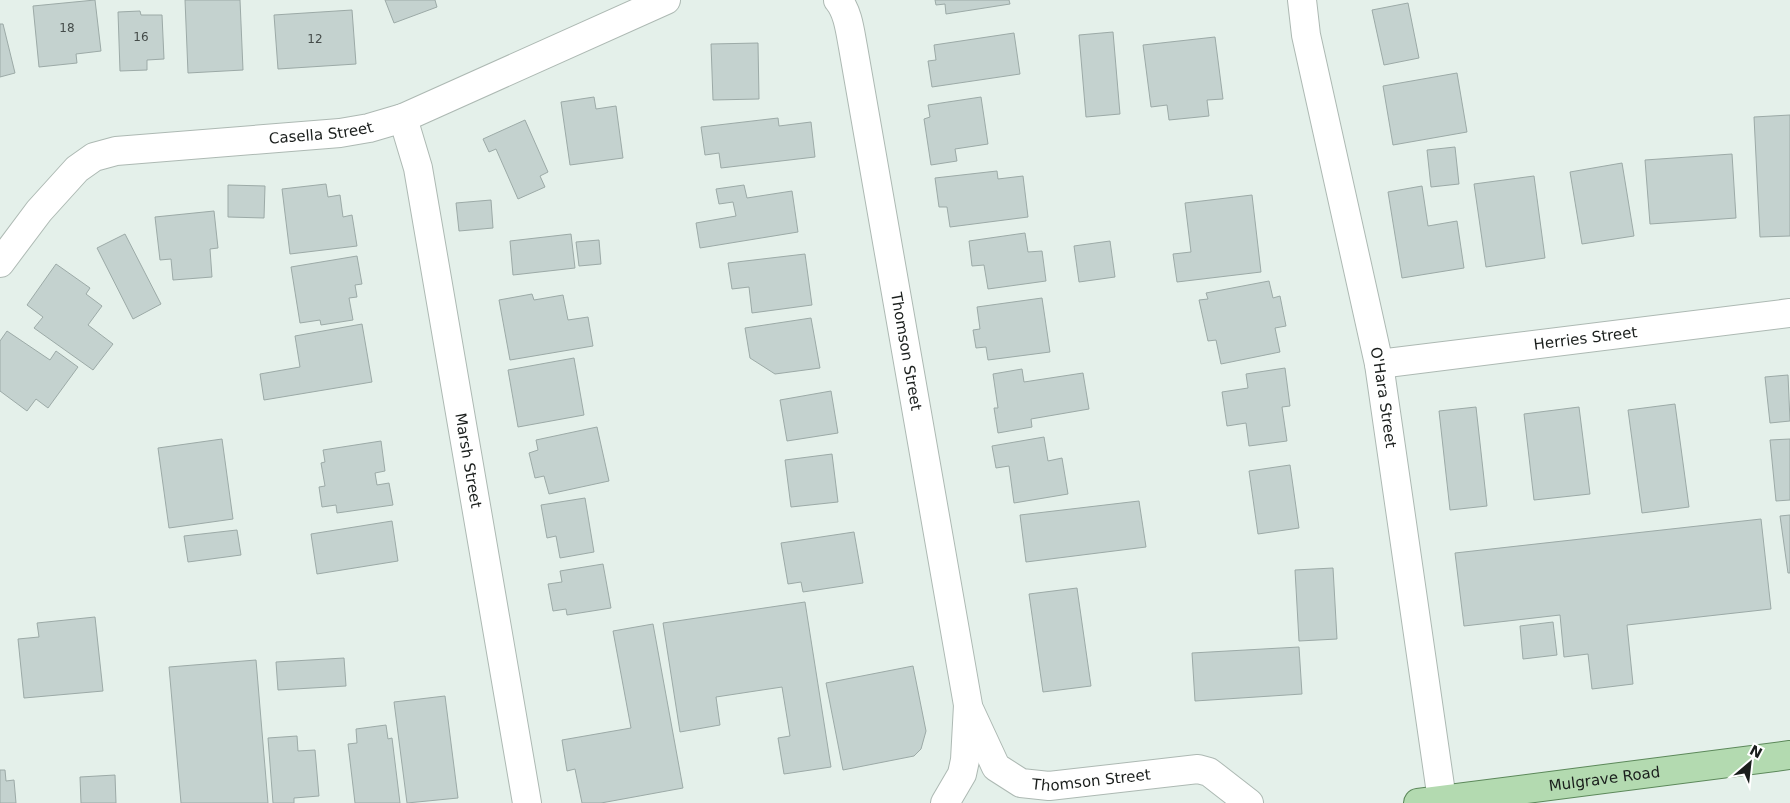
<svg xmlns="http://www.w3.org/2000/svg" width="1790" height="803" viewBox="0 0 1790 803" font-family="'DejaVu Sans',sans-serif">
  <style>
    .building { fill: #c4d2cf; stroke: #9caaa7 }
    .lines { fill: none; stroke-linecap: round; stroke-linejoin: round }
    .minor-casing { stroke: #adb9b3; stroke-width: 30 }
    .major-casing { stroke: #5c885a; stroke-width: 30 }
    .minor { stroke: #fff; stroke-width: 28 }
    .major { stroke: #b3dab0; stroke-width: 28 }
    .labels { text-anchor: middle; stroke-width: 4; stroke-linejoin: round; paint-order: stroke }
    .number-label { font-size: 12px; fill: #444b49 }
    .street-label { font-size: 15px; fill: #1a1e1c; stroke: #fff }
  </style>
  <rect width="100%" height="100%" fill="#e4f0ea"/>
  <!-- building -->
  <path class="building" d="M 95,0 L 101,51 L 76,54 L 77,63 L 39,67 L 33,6 Z
    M 185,0 L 240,0 L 243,70 L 188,73 Z
    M 385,0 L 435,0 L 437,7 L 394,23 Z
    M 935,0 L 1009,0 L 1010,4 L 946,14 L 945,4 L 936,5 Z
    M 1408,3 L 1419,58 L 1384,65 L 1372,10 Z
    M 352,10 L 356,64 L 278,69 L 274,15 Z
    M 140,11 L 141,15 L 162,15 L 164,59 L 147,60 L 147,70 L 120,71 L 118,12 Z
    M 0,24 L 3,24 L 15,73 L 0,77 Z
    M 1113,32 L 1120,114 L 1086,117 L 1079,35 Z
    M 1014,33 L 1020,74 L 932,87 L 928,61 L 936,60 L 934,45 Z
    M 1215,37 L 1223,99 L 1207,100 L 1209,116 L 1169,120 L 1167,105 L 1151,107 L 1143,45 Z
    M 758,43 L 759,99 L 713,100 L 711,44 Z
    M 1457,73 L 1467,132 L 1393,145 L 1383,86 Z
    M 594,97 L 596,109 L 616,106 L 623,158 L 570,165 L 561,102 Z
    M 981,97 L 988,144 L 955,149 L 957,161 L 931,165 L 924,119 L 930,117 L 928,105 Z
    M 1790,115 L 1790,236 L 1760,237 L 1754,117 Z
    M 778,118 L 779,126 L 811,122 L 815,157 L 721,168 L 719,153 L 705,155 L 701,127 Z
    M 525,120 L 548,172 L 540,176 L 545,187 L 518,199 L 496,149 L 489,152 L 483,139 Z
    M 1455,147 L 1459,184 L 1431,187 L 1427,150 Z
    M 1732,154 L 1736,218 L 1650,224 L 1645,160 Z
    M 1622,163 L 1634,236 L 1582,244 L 1570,172 Z
    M 997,171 L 998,179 L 1023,176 L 1028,217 L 950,227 L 947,207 L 939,207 L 935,178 Z
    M 1534,176 L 1545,258 L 1486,267 L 1474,184 Z
    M 326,184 L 328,197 L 340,195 L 343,217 L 352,215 L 357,246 L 290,254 L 282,189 Z
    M 228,185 L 265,186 L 264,218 L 228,217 Z
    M 744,185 L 747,198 L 792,191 L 798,232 L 700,248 L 696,223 L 736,216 L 733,202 L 719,204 L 716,189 Z
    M 1422,186 L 1428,226 L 1457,221 L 1464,268 L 1402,278 L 1388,192 Z
    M 1252,195 L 1261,272 L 1177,282 L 1173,254 L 1191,252 L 1185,203 Z
    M 491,200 L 493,228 L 459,231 L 456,203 Z
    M 214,211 L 218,248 L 210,249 L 212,277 L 173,280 L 171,259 L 160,260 L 155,217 Z
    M 1025,233 L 1028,252 L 1042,251 L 1046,281 L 988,289 L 984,265 L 972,266 L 969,241 Z
    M 125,234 L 161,304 L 133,319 L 97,248 Z
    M 571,234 L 575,268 L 513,275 L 510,241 Z
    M 599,240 L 601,264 L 579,266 L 576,242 Z
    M 1110,241 L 1115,277 L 1079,282 L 1074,246 Z
    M 805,254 L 812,305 L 752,313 L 749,287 L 732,289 L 728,263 Z
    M 357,256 L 362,284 L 355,285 L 357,297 L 349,298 L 353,320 L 321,325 L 320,320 L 300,323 L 291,267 Z
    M 56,264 L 90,288 L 86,294 L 102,306 L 88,325 L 113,344 L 93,370 L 34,328 L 43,317 L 27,305 Z
    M 1269,281 L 1273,298 L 1280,296 L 1286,326 L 1275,328 L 1280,352 L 1221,364 L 1216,340 L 1208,341 L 1199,300 L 1208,299 L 1206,293 Z
    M 532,294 L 534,300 L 563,295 L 568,320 L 588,317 L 593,346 L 510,360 L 499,300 Z
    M 1042,298 L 1050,352 L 988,360 L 986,347 L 976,348 L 973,330 L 980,329 L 977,307 Z
    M 811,318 L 820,368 L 775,374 L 750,358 L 745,328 Z
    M 362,324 L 372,382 L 264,400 L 260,374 L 300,367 L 295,336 Z
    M 7,331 L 50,360 L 56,351 L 78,367 L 48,408 L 36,399 L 27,411 L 0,391 L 0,341 Z
    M 574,358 L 584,415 L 518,427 L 508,370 Z
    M 1285,368 L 1290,406 L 1282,407 L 1287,441 L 1249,446 L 1246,423 L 1227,426 L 1222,392 L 1248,388 L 1246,374 Z
    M 1022,369 L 1024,382 L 1083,373 L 1089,409 L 1031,419 L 1032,427 L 998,433 L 994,408 L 998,408 L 993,374 Z
    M 1788,375 L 1790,421 L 1770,423 L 1765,377 Z
    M 831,391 L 838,433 L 787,441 L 780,400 Z
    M 1675,404 L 1689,507 L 1642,513 L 1628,410 Z
    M 1476,407 L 1487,506 L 1450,510 L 1439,411 Z
    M 1579,407 L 1590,494 L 1534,500 L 1524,414 Z
    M 597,427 L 609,481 L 549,494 L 544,476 L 535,478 L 529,453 L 538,450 L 536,440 Z
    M 1044,437 L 1048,461 L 1062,458 L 1068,494 L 1014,503 L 1009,466 L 996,468 L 992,446 Z
    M 222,439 L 233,519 L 169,528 L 158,448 Z
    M 1790,439 L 1790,500 L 1776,501 L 1770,440 Z
    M 381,441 L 385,471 L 375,473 L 377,485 L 389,483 L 393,505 L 337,513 L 336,505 L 322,507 L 319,487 L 325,486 L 321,463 L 325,462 L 323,450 Z
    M 832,454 L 838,502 L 791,507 L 785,460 Z
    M 1290,465 L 1299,528 L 1258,534 L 1249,471 Z
    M 585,498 L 594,552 L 560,558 L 556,536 L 547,538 L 541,505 Z
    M 1139,501 L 1146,547 L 1026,562 L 1020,515 Z
    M 1790,515 L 1790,573 L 1788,573 L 1780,516 Z
    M 1761,519 L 1771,609 L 1627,625 L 1633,684 L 1592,689 L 1588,654 L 1564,657 L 1560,615 L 1464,626 L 1455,553 Z
    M 392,521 L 398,561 L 317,574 L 311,534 Z
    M 237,530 L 241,555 L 188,562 L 184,536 Z
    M 854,532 L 863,583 L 803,592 L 801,582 L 788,584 L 781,543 Z
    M 603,564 L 611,608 L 567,615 L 566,609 L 553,611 L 548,584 L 562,582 L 560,571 Z
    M 1333,568 L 1337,639 L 1299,641 L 1295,570 Z
    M 1077,588 L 1091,686 L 1043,692 L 1029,594 Z
    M 805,602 L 831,767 L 784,774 L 778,738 L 790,736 L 782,687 L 716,697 L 720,725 L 680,732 L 663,623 Z
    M 95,617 L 103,691 L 24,698 L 18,639 L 39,637 L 37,623 Z
    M 1553,622 L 1557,655 L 1523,659 L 1520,626 Z
    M 653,624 L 683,788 L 601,803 L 582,803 L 575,769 L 567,771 L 562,740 L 631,728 L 613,631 Z
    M 1299,647 L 1302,694 L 1195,701 L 1192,653 Z
    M 344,658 L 346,686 L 278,690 L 276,662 Z
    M 256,660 L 268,803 L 181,803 L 169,667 Z
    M 913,666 L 926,731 L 921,749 L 914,756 L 843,770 L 826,683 Z
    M 445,696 L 458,798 L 407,803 L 394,702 Z
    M 386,725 L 388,739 L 392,738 L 400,803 L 355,803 L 348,744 L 357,743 L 356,729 Z
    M 297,736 L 298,751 L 315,750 L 319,796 L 294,798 L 294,803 L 273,803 L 268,738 Z
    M 0,770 L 5,770 L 6,781 L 14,780 L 16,803 L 0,803 Z
    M 115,775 L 116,803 L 81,803 L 80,777 Z"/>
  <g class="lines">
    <defs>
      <g id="minor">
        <path id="s1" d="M 838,0 C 848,12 850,31 853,47 L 968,705 L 965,760 L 962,774 L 945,803"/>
        <path id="s2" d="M 1302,0 L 1306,35 L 1379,364 L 1442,800"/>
        <path id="s3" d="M 403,118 L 418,168 L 527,803"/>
        <path id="s4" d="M 0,263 L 39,211 L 77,169 L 94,157 L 116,151 L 340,133 L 369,128 L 403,118 L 666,0"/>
        <path id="s5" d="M 1379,364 L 1790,313"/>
        <path id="s6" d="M 970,711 L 996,767 L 1021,783 L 1049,786 L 1198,769 L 1209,772 L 1249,803"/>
      </g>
      <g id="major">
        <path id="s7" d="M 1418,803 L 1790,755"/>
      </g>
    </defs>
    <!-- minor casing -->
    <use href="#minor" class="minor-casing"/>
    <!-- major casing -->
    <use href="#major" class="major-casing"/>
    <!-- minor -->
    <use href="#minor" class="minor"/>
    <!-- major -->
    <use href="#major" class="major"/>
  </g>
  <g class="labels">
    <!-- number labels -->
    <g class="number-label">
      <text x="67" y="32">18</text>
      <text x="141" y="41">16</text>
      <text x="315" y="43">12</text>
    </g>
    <!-- street labels -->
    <g class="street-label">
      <text dy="5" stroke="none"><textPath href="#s4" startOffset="371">Casella Street</textPath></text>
      <text dy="5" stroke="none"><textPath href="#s5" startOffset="208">Herries Street</textPath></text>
      <text dy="5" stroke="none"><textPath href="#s1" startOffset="359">Thomson Street</textPath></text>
      <text dy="5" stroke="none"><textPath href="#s2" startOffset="406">O'Hara Street</textPath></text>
      <text dy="5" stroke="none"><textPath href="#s3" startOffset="349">Marsh Street</textPath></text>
      <text dy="5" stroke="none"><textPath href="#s6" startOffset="162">Thomson Street</textPath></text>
      <text dy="5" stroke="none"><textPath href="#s7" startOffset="188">Mulgrave Road</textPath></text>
    </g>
  </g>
  <!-- north arrow -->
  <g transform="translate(1750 763) rotate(28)" stroke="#ffffff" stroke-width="4" paint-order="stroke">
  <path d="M0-4L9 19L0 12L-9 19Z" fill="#1a1e1c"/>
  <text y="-8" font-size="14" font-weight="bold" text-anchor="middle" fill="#1a1e1c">N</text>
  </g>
</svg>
